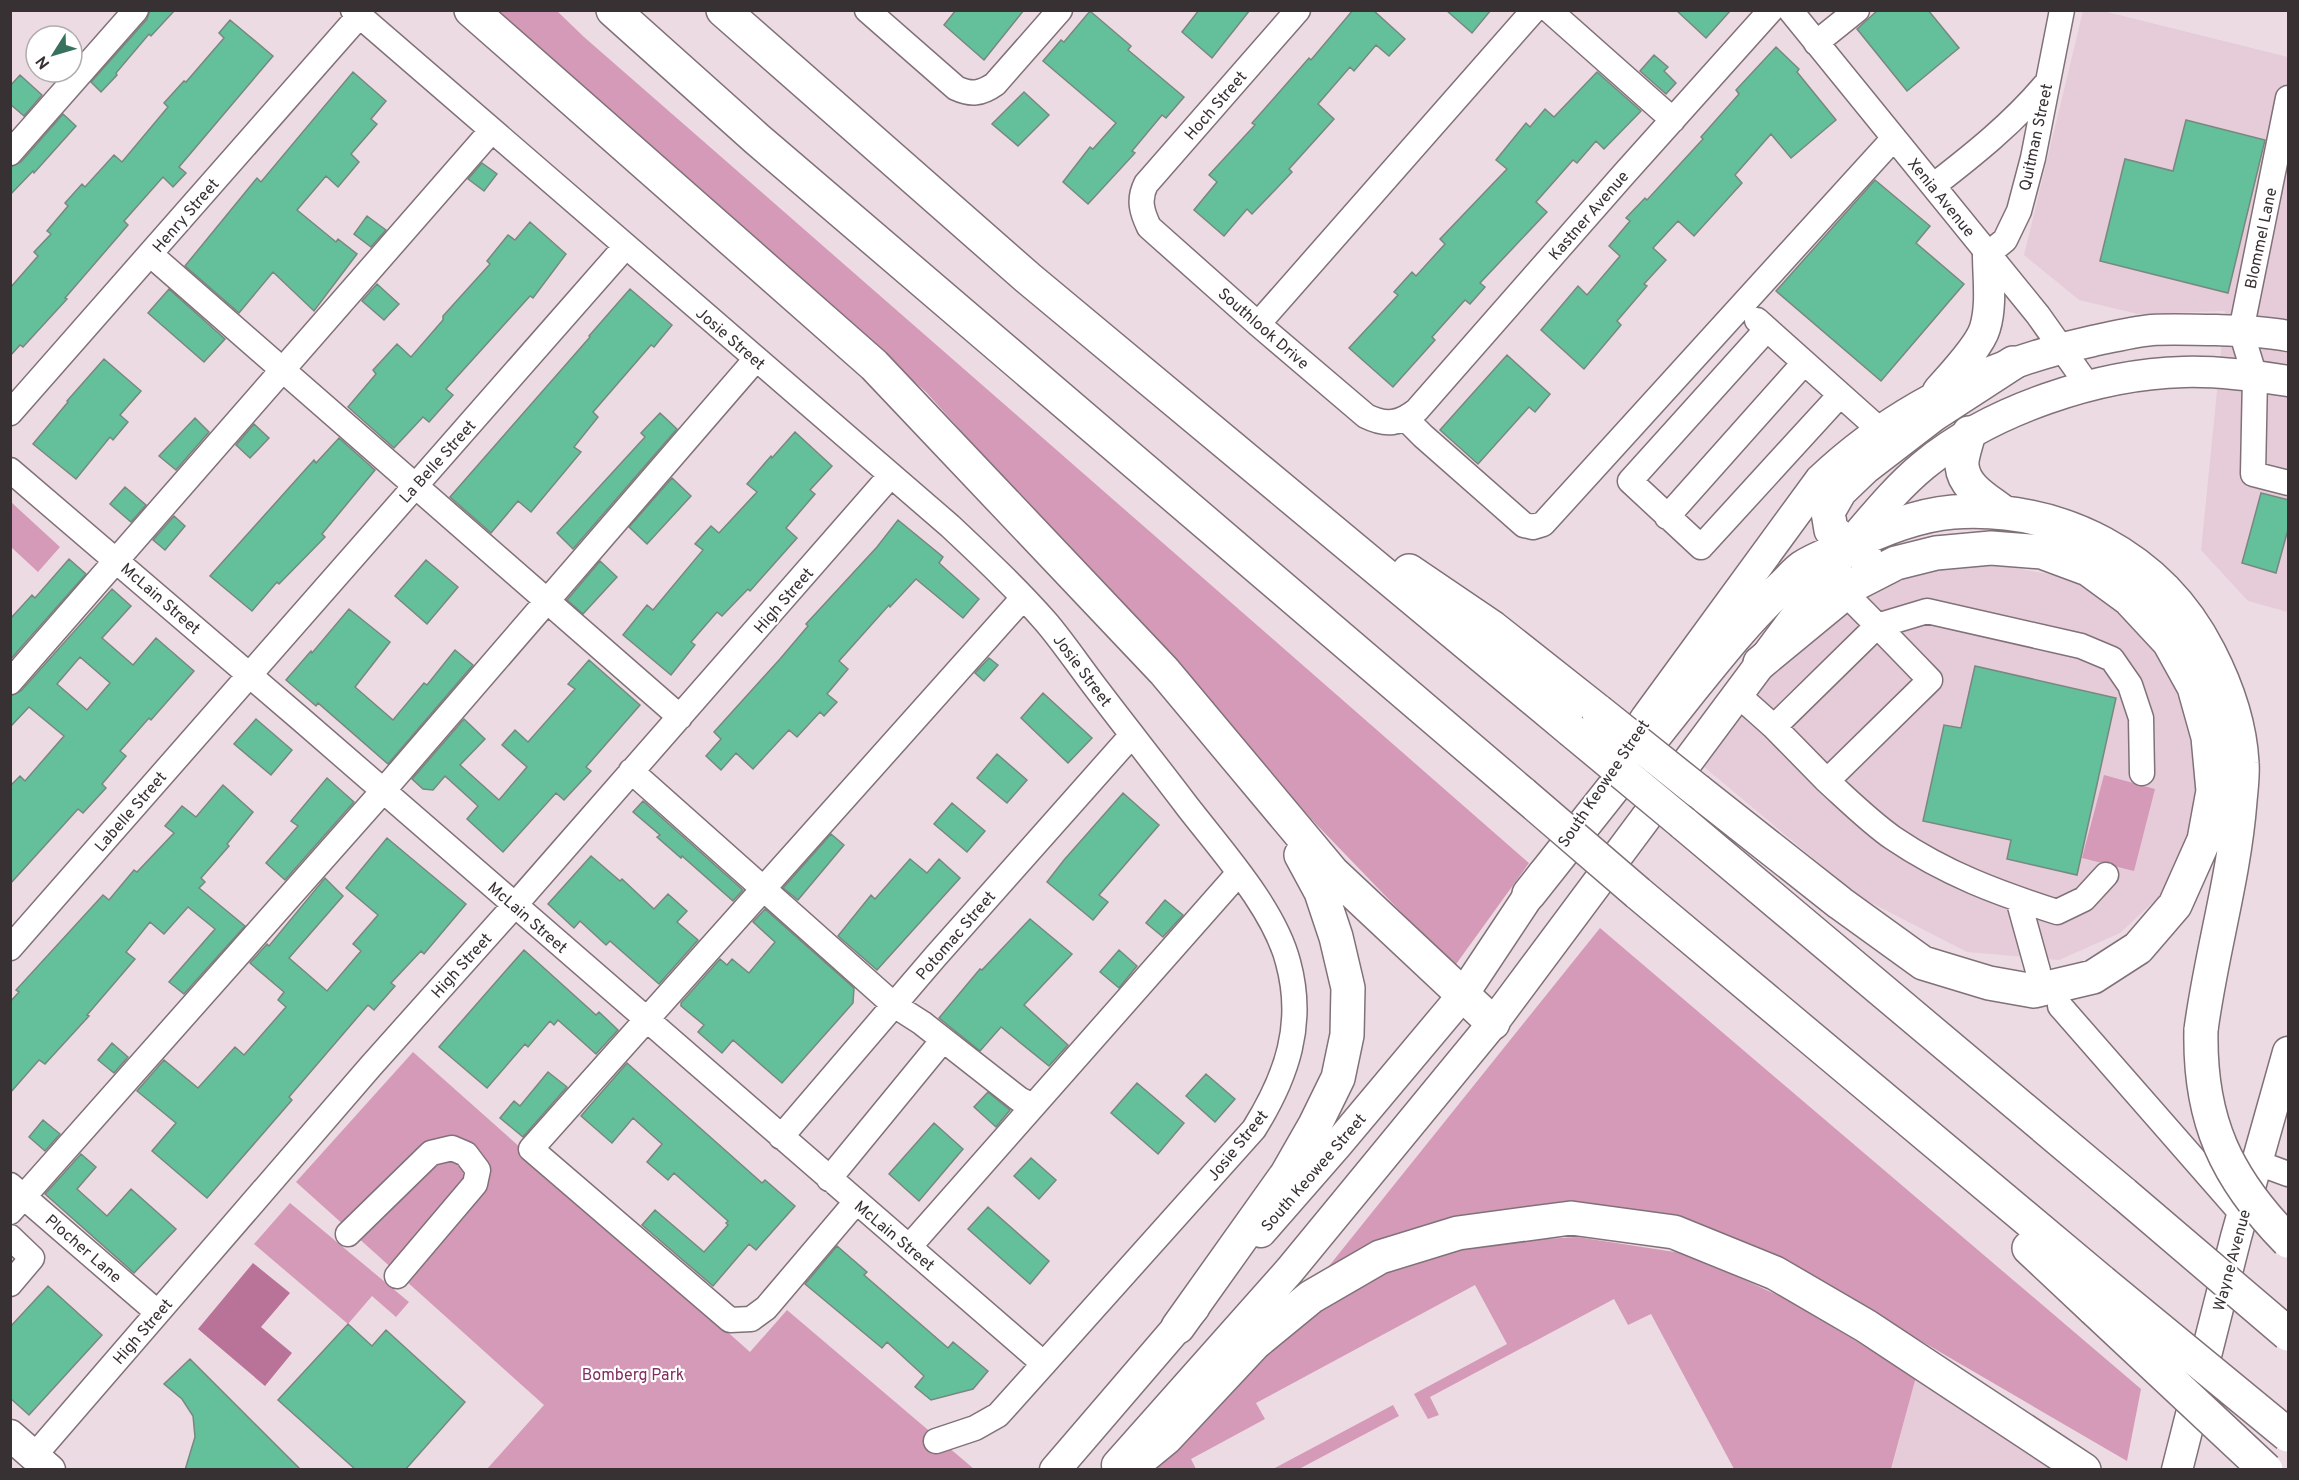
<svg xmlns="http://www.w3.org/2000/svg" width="2299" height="1480" viewBox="0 0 2299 1480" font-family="Overpass,sans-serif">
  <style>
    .built { fill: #e5ccd8 }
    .green { fill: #d49ab8 }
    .water { fill: #b97298 }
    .building { fill: #64bf9b; stroke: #778880; stroke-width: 1.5; fill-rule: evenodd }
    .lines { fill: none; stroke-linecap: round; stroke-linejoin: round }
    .minor-casing { stroke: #807179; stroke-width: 27 }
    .major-casing { stroke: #807179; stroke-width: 33 }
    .highway-casing { stroke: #807179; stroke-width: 36 }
    .minor { stroke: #fff; stroke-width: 24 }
    .major { stroke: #fff; stroke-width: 30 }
    .highway { stroke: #fff; stroke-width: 33 }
    .highway-bridge-casing { stroke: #807179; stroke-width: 36; stroke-linecap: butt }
    .highway-bridge { stroke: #fff; stroke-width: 33 }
    .labels { text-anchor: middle; stroke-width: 4.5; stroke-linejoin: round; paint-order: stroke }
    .street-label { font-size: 16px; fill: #383134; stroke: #fff }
    .park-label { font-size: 16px; fill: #822c60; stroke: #fff }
  </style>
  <rect width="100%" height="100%" fill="#eddbe4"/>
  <!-- built -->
  <path class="built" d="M 2083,11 L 2103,11 L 2288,57 L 2288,612 L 2248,601 L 2201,550 L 2225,311 L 2138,314 L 2079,300 L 2024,255 Z
    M 1969,559 L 2074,579 L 2143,627 L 2187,713 L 2198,811 L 2162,894 L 2120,933 L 2059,960 L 1967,952 L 1858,896 L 1703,766 L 1775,671 L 1865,588 Z
    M 1916,1377 L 2068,1470 L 1891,1470 Z"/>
  <!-- green -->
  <path class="green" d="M 489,11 L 557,11 L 584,37 L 1529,863 L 1454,967 L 1316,824 L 926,392 Z
    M 11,502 L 60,547 L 38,572 L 11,547 Z
    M 2104,775 L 2155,789 L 2134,871 L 2082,858 Z
    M 1600,928 L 2141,1389 L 2127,1461 L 1806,1274 L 1573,1210 L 1497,1211 L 1431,1225 L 1329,1272 L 1329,1266 Z
    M 413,1052 L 750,1352 L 787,1310 L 974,1469 L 487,1469 L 544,1405 L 296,1182 Z
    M 290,1203 L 409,1302 L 396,1317 L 372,1296 L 348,1324 L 254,1244 Z
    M 1577,1237 L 1688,1254 L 1784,1298 L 1916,1377 L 1891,1469 L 1734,1469 L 1651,1314 L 1628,1325 L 1614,1299 L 1430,1397 L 1439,1415 L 1428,1419 L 1414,1394 L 1507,1344 L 1475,1285 L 1256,1403 L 1265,1419 L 1191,1459 L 1196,1469 L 1148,1470 L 1259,1354 L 1326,1300 L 1401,1263 L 1480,1243 Z
    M 1393,1405 L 1399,1416 L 1299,1469 L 1273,1469 Z"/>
  <!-- water -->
  <path class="water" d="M 253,1263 L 290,1293 L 261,1327 L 292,1353 L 265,1386 L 198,1329 Z"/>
  <!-- building -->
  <path class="building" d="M 150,10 L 175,10 L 151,36 L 149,34 L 116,73 L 117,75 L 101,92 L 91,82 L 147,19 Z
    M 956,10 L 1024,10 L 984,60 L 944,25 Z
    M 1199,10 L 1250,10 L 1212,58 L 1182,32 Z
    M 1353,10 L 1373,10 L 1405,39 L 1389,56 L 1376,45 L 1354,71 L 1350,67 L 1318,104 L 1334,119 L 1289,169 L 1292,172 L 1276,189 L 1252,214 L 1247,209 L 1224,236 L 1194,210 L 1217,182 L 1209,175 L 1255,125 L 1252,123 L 1275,97 L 1309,58 L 1311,60 Z
    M 1446,10 L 1491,10 L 1472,33 Z
    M 1676,10 L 1731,10 L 1706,38 Z
    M 1878,10 L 1928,10 L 1959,48 L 1907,91 L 1857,29 Z
    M 1090,11 L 1131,46 L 1128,50 L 1184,97 L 1166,118 L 1162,115 L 1132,151 L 1135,153 L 1088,204 L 1063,182 L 1090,147 L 1093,149 L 1116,123 L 1043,61 L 1061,40 L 1064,42 Z
    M 230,20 L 273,56 L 179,167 L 186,173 L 173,187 L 163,177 L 124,221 L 128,225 L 65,298 L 67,299 L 23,347 L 20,345 L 10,356 L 10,288 L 38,256 L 34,252 L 51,234 L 47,231 L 68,206 L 65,203 L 82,184 L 85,187 L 114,155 L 122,162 L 168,107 L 164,103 L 184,81 L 186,82 L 224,38 L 219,33 Z
    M 1776,47 L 1799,69 L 1797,72 L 1836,120 L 1791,158 L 1771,134 L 1735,175 L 1742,183 L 1694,236 L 1678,221 L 1653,248 L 1666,260 L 1644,284 L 1647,286 L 1617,321 L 1621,325 L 1584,369 L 1541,330 L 1578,286 L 1587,295 L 1620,256 L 1609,246 L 1630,221 L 1626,218 L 1645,198 L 1647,200 L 1703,139 L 1701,137 L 1739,94 L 1736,90 Z
    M 1654,55 L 1668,67 L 1664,71 L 1676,83 L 1666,94 L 1640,71 Z
    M 353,72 L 386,101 L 371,119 L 377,124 L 351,154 L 359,162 L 338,187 L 326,176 L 297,210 L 336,242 L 338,239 L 357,254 L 314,311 L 273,272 L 239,313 L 185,266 L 257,178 L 261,182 Z
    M 1597,72 L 1641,111 L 1604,149 L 1596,141 L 1577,163 L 1573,160 L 1536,202 L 1547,212 L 1480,283 L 1485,287 L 1470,304 L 1465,300 L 1432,337 L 1435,340 L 1393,387 L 1349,348 L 1398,295 L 1394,292 L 1412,272 L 1416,276 L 1445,244 L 1440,239 L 1507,169 L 1496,160 L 1526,123 L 1530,127 L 1545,109 L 1554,117 Z
    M 20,75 L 42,95 L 24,116 L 10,104 L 10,86 Z
    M 1024,92 L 1049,115 L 1018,146 L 992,124 Z
    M 63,114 L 76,126 L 34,173 L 33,171 L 10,195 L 10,167 L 21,162 Z
    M 2186,120 L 2265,140 L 2228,293 L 2100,261 L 2125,159 L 2173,171 Z
    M 482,163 L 497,174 L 484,191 L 468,179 Z
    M 1875,180 L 1930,226 L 1916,243 L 1964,284 L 1881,381 L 1776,291 Z
    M 367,216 L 386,230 L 371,247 L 354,234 Z
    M 530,222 L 566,254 L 533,298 L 530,296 L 446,389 L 453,395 L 429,422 L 423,417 L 394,448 L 348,407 L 376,374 L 373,370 L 397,344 L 411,357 L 443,320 L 443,316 L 490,264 L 487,261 L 508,235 L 515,240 Z
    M 377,284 L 399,304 L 384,320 L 362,301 Z
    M 169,289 L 225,339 L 204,362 L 148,313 Z
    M 630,289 L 672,325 L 654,347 L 651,345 L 593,412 L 598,417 L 574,447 L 581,452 L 531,512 L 518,501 L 491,533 L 450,497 L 590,337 L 589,336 Z
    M 1507,355 L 1550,394 L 1535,412 L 1529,407 L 1478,464 L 1440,430 Z
    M 104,359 L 141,391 L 120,415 L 128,422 L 113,440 L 110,437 L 76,479 L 33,444 L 68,402 L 67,401 Z
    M 660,413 L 677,429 L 573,549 L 557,533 L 645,437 L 641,433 Z
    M 195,418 L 209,432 L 176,470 L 159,456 Z
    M 254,424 L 269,438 L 250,458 L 236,445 Z
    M 795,432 L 832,466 L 810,490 L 815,494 L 786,528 L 797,538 L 750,591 L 748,589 L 722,616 L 717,612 L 691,642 L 695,645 L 671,675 L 623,635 L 647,605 L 653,610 L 703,550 L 695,544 L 711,526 L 719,533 L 757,492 L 747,484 L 771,456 L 772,458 Z
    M 339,438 L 375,470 L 322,534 L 325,537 L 279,584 L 277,582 L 252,611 L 210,576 L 314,460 L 316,463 Z
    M 672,478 L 691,496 L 647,544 L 629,527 Z
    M 125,487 L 146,505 L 131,522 L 110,504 Z
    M 2261,493 L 2289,500 L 2289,526 L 2276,573 L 2242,563 Z
    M 174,516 L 185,526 L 165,550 L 153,540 Z
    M 898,520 L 943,557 L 939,563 L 979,599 L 963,618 L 916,579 L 890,607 L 889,605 L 839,661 L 848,669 L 827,694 L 837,702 L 824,716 L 820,712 L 797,737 L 789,730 L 753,769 L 736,753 L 721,770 L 706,756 L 721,739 L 714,732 L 780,659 L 808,626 L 806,624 L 877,547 Z
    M 69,559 L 86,574 L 10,660 L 10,619 L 32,595 L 35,598 Z
    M 426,560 L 458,587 L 427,624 L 395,596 Z
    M 600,561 L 617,577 L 583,614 L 567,600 Z
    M 112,589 L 131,606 L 102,638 L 133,665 L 156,638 L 194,671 L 151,720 L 149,718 L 120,751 L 126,756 L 102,784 L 106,788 L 83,813 L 78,809 L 10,884 L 10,786 L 20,776 L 25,781 L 64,736 L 29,707 L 10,727 L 10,696 L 21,691 ZM 80,657 L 110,683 L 87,710 L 57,684 Z
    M 349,609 L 390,642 L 355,687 L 393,720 L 424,683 L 427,685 L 455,650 L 473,665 L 388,764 L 318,703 L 316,706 L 286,680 L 311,651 L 312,653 Z
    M 989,658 L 998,665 L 984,681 L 975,673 Z
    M 589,660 L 640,705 L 586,767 L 591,771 L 564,800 L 556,793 L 503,852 L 467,819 L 478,806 L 445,776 L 433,790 L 423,789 L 412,779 L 464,719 L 485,739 L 460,765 L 499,800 L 527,767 L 502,745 L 515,730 L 528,742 L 575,689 L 568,684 Z
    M 1975,666 L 2116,698 L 2077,875 L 2007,859 L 2011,840 L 1923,821 L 1944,725 L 1961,728 Z
    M 1043,693 L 1092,738 L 1068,763 L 1021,718 Z
    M 256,719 L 292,750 L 271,775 L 234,744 Z
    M 997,754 L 1027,780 L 1007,803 L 977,778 Z
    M 327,778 L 354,802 L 285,880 L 266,863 L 298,826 L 291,821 Z
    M 223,785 L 253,812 L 227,844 L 229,846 L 201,878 L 205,882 L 199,888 L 245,926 L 184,994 L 169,982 L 215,929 L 188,907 L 164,934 L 150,922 L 126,952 L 135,959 L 87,1015 L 89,1016 L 45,1064 L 39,1060 L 10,1093 L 10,1002 L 19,992 L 16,990 L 103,895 L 109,900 L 134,870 L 137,872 L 174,833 L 165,826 L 182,806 L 196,817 Z
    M 1123,793 L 1159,825 L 1099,895 L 1108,902 L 1093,920 L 1047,882 L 1064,860 Z
    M 643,801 L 743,890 L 733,901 L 682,856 L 681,858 L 657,837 L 660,835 L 633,812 Z
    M 952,803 L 985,831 L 967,852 L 934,824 Z
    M 831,834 L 844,845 L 798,900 L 783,888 Z
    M 387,838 L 466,904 L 424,954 L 421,951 L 391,983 L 395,986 L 374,1010 L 368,1005 L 289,1097 L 292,1100 L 207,1198 L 152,1151 L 176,1123 L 137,1091 L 164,1060 L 198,1088 L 235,1047 L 244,1055 L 286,1007 L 278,1000 L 284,992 L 250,963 L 267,944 L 269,946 L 325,878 L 343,896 L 289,958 L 327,991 L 361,951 L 353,944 L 378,915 L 346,888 Z
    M 591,856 L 620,881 L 622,879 L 654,909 L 668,894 L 687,911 L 677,922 L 698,940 L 659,984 L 610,941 L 606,945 L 580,921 L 574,928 L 548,904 Z
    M 910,859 L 927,873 L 939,859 L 960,878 L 877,970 L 838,936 L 871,895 L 875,899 Z
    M 1165,900 L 1183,915 L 1163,937 L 1146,923 Z
    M 765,909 L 854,988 L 853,1003 L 782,1083 L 733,1040 L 722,1053 L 698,1032 L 704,1025 L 681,1006 L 681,1003 L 720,959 L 727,965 L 732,959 L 749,973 L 775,942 L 753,922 Z
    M 1030,919 L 1072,954 L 1024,1005 L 1068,1045 L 1049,1066 L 1001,1027 L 980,1051 L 939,1018 L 980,969 L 982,970 Z
    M 524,950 L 596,1015 L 599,1012 L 618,1030 L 596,1054 L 558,1020 L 554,1025 L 550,1021 L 528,1047 L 525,1044 L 487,1088 L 439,1047 Z
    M 1119,950 L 1137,966 L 1119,988 L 1100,972 Z
    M 112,1043 L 128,1057 L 114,1073 L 98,1060 Z
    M 627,1063 L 762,1183 L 765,1180 L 795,1206 L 756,1250 L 749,1244 L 713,1286 L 642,1225 L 655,1210 L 704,1252 L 728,1225 L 726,1223 L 728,1221 L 674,1173 L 668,1180 L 647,1162 L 662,1144 L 633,1118 L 612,1143 L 581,1116 Z
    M 548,1072 L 567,1087 L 523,1137 L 500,1118 L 514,1101 L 520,1106 Z
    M 1206,1074 L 1235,1099 L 1215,1122 L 1186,1096 Z
    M 1137,1083 L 1184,1123 L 1158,1154 L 1111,1113 Z
    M 988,1092 L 1010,1110 L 996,1127 L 974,1107 Z
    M 43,1120 L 60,1134 L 45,1151 L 29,1137 Z
    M 934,1123 L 963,1149 L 919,1201 L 889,1174 Z
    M 81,1154 L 96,1167 L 77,1189 L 107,1216 L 131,1189 L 176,1229 L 134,1273 L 45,1194 Z
    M 1031,1158 L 1056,1180 L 1039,1199 L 1014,1176 Z
    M 988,1207 L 1049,1261 L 1030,1284 L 968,1229 Z
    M 837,1246 L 867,1272 L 864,1275 L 948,1348 L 953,1342 L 988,1371 L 973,1389 L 931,1400 L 915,1387 L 924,1376 L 887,1342 L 882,1348 L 805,1284 Z
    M 48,1286 L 102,1335 L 29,1415 L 10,1398 L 10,1327 Z
    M 348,1324 L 372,1346 L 386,1330 L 465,1402 L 405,1470 L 356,1470 L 278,1400 Z
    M 190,1359 L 301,1470 L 185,1470 L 195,1437 L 193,1416 L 182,1399 L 164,1384 Z"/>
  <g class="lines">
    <defs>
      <path id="minor" d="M 353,10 L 950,526 C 983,557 1016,588 1046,622 C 1063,642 1077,663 1093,684 C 1124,725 1156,765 1187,806 C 1221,850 1274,908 1288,962 C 1305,1024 1287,1076 1254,1129 L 998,1415 L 975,1428 L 936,1441
        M 867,10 L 956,88 C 971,95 981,94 995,84 L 1060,10
        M 1298,10 L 1146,184 C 1138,200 1142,212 1149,227 L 1258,324 L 1366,416 C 1386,426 1400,424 1417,410 L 1624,174 L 1771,10
        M 1549,10 L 1673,120
        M 1790,10 L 2038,315 L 2089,387
        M 1816,43 L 1857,10
        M 2288,98 L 2241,331 L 2255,377 L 2253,474 L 2288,483
        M 10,153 L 136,10
        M 1933,186 C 1973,155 2012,124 2045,85
        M 150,254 L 680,717
        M 1988,254 L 2005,240 L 2019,211 L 2033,158 L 2062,10
        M 1757,320 L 1880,430
        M 1258,324 L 1534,10
        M 1767,329 L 1630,481 L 1701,547 L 1840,395
        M 10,413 L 359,16
        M 1406,419 L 1423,436 L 1524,525 L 1533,527 L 1543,524 L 1894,138
        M 10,470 L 303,721 L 1044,1364
        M 1667,517 L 1804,363
        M 1845,593 C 1874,622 1902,651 1930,680 L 1827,781 L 1774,727 L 1877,626 L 1927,611 L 2081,646 L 2112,659 L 2130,685 L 2141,718 L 2142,773
        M 10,682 L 492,130
        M 1737,694 L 1774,727
        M 631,771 L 894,1005 L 922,1023 L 1019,1099 L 1033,1106
        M 1827,781 C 1848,800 1870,822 1893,838 C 1946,874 1998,893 2057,912 L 2084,899 L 2106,875
        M 2018,899 L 2038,971
        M 10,948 C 215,714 419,479 625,247
        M 2060,1006 L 2242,1214
        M 781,1137 L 935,957 L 1132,735
        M 2258,1163 L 2288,1174
        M 829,1179 L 943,1040
        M 10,1185 L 157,1312
        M 856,1202 L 766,1308 L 751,1319 L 730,1320 L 531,1149 L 1023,598
        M 10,1212 L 383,791 L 756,359
        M 348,1234 L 431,1153 L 452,1148 L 466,1154 L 478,1170 L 475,1184 L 397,1276
        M 10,1237 L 32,1258 L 10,1284
        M 909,1247 L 1238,874
        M 34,1456 L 370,1067 L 514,906 L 891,475"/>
      <path id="major" d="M 1938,391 C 1951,376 1980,346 1985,328 C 1992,305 1988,278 1988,254
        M 1619,759 L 1646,718 L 1820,480 C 1896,408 1991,363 2093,341 C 2112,337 2132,332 2152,330 C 2173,329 2195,330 2216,330 C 2240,331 2265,331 2288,336
        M 1261,1232 L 1337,1145 L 1462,996 L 1543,874
        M 10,1435 L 50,1470
        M 1117,1465 L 1290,1270 L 1493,1023 L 1849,545 C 1873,517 1896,488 1924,465 C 1991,410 2098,374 2184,372 C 2214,371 2259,376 2288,381
        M 1055,1470 L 1194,1308
        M 2177,1470 L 2236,1237 L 2288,1052"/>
      <path id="highway" d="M 471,10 L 874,365 L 1164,671 L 1333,873 L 1493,1023
        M 613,10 L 757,139 L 1523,794
        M 723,10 L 1028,278 L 1571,730
        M 1969,433 C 1967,442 1961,457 1962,466 C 1964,488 1988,500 2003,512
        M 1865,556 L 1831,530 L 1828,512 L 1840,491 L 1864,468 L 1933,415 L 2013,363
        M 1409,571 L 1493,628 L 1598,711
        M 1698,791 L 1840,903 L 1923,963 L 1989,983 L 2034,991 L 2093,977 L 2138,948 L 2175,905 L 2204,840 L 2213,791 L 2208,737 L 2194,687 L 2169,642 L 2129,599 L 2088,569 L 2042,552 L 1991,548 L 1936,553 L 1896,563 L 1857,583 L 1760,663
        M 1683,823 L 2124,1194
        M 1638,893 L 2102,1282
        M 1529,894 C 1583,826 1636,759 1690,691 C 1719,655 1749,617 1784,585 C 1790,579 1796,572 1803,567 C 1815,559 1830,554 1843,548 C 1877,531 1915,515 1953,512 C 2060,505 2160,556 2209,652 C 2227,687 2240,724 2242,763 C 2243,775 2241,789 2240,801 C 2234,879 2211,953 2201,1030
        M 2029,1248 L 2094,1309
        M 1178,1327 L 1287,1174 L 1315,1125 L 1338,1078 L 1347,1035 L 1348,988 L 1336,937 L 1321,892 L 1301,855
        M 1127,1470 L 1166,1438 L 1255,1343 L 1311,1297 L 1380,1257 L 1458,1233 L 1571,1218 L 1674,1232 L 1775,1273 L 1866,1326 L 2084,1470"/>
    </defs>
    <!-- minor casing -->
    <use href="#minor" class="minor-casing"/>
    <!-- major casing -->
    <use href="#major" class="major-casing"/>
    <!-- highway casing -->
    <use href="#highway" class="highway-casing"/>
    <!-- minor -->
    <use href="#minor" class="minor"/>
    <!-- major -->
    <use href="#major" class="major"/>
    <!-- highway -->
    <use href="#highway" class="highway"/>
    <defs>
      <path id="highway-bridge" d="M 1598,711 L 1698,791
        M 1571,730 L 1683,823
        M 1523,794 L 1638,893
        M 2201,1030 C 2199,1120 2226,1178 2288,1241
        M 2124,1194 L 2288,1334
        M 2102,1282 L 2288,1435
        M 2094,1309 L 2266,1470"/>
    </defs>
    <!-- highway-bridge casing -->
    <use href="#highway-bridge" class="highway-bridge-casing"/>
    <!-- highway-bridge -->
    <use href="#highway-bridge" class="highway-bridge"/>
  </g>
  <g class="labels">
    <!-- street labels -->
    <g class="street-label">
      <text transform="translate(1215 105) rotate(-49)" y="6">Hoch Street</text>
      <text transform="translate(2035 137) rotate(-78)" y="6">Quitman Street</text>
      <text transform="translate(1942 197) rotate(51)" y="6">Xenia Avenue</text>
      <text transform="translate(185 215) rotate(-49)" y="6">Henry Street</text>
      <text transform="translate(1588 215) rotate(-49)" y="6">Kastner Avenue</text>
      <text transform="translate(2260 238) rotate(-78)" y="6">Blommel Lane</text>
      <text transform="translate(1264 328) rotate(41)" y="6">Southlook Drive</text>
      <text transform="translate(731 338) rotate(41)" y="6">Josie Street</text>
      <text transform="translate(437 461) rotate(-48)" y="6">La Belle Street</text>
      <text transform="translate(161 598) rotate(41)" y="6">McLain Street</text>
      <text transform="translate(783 600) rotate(-49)" y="6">High Street</text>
      <text transform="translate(1083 670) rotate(53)" y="6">Josie Street</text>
      <text transform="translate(1603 783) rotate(-56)" y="6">South Keowee Street</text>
      <text transform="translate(130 811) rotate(-49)" y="6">Labelle Street</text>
      <text transform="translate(528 917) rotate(41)" y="6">McLain Street</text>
      <text transform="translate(955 935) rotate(-49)" y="6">Potomac Street</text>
      <text transform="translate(461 965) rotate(-48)" y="6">High Street</text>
      <text transform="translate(1237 1145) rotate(-51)" y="6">Josie Street</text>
      <text transform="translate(1313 1172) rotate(-49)" y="6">South Keowee Street</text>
      <text transform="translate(895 1235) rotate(40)" y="6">McLain Street</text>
      <text transform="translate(84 1248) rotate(41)" y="6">Plocher Lane</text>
      <text transform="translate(2231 1260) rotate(-75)" y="6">Wayne Avenue</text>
      <text transform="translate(142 1331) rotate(-49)" y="6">High Street</text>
    </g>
    <!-- park labels -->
    <g class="park-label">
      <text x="633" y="1380">Bomberg Park</text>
    </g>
  </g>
  <!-- border -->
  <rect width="2299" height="1480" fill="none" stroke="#383134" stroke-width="24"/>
  <!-- north arrow -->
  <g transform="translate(54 54) rotate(233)"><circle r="28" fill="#ffffff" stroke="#afadae" stroke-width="1.5"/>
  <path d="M0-4.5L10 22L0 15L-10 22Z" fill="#38725c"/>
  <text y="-9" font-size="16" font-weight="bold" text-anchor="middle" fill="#383134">N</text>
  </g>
</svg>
